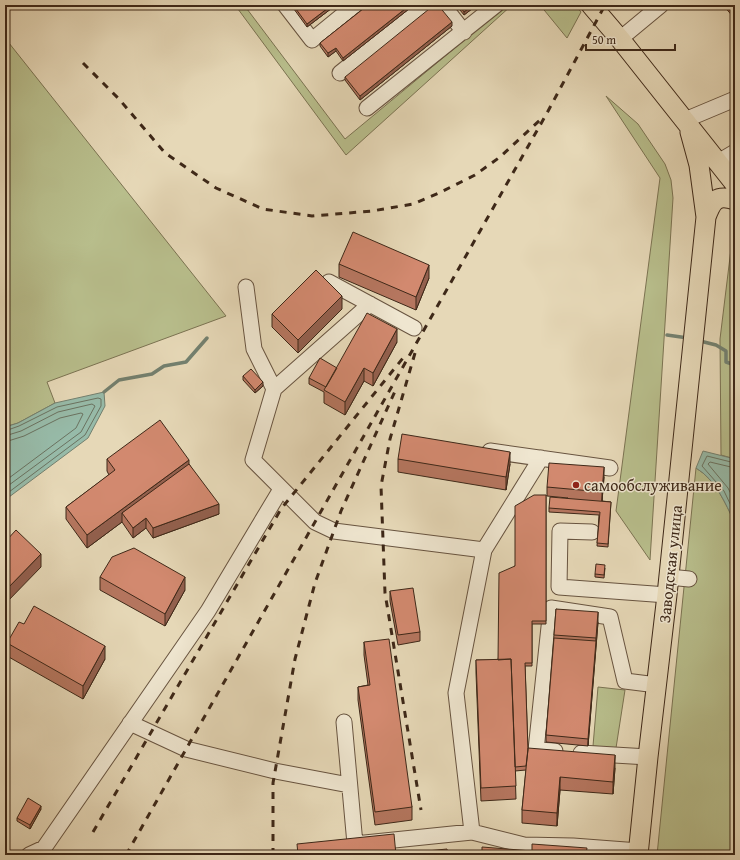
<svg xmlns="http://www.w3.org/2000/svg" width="740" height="860" viewBox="0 0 740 860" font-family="'Gentium Book Plus',serif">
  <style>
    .green { fill: #b8be8c; stroke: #7b7352 }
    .water { fill: #97bba9; stroke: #73806f }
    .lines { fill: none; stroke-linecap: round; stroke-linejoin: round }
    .shore { stroke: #6a7260; stroke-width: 1 }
    .stream { stroke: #73806f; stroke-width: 3.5 }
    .minor-casing { stroke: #685440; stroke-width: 17 }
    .major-casing { stroke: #3e2818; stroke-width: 21 }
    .minor { stroke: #efe6d0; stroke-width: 15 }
    .major { stroke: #e6d8b7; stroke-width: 19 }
    .rail { stroke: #3e2818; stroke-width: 3; stroke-dasharray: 7 7; stroke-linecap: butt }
    .wall { fill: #b5765f; stroke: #3e2818 }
    .shaded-wall { fill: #93604e; stroke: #3e2818 }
    .building { fill: #d2896f; stroke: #3e2818 }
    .poi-dot { fill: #8f2418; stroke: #efe6d0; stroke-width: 1.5 }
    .labels { text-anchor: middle; stroke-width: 3; stroke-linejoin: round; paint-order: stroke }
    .poi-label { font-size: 16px; fill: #3e2818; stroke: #efe6d0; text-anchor: start }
    .street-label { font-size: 16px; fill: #3e2818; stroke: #efe6d0 }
  </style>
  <rect width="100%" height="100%" fill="#e6d8b7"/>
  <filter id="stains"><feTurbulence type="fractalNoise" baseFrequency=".005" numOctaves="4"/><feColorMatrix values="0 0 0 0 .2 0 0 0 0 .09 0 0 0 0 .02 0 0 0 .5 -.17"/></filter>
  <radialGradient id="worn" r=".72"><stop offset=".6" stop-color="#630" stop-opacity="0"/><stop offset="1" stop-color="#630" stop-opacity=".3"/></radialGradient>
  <!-- green -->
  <path class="green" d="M 235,5 L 244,5 L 345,139 L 473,33 L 509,5 L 512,5 L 346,155 Z
    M 540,5 L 575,5 L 581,12 L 567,38 Z
    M 5,38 L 226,316 L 47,382 L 55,403 L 18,423 L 5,427 Z
    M 606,96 L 638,124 L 665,164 L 671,180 L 673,198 L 650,560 L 616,511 L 660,178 Z
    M 735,236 L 735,459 L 721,455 L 720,339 L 731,249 Z
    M 696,468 C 716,480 725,503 735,523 L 735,855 L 657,855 Z
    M 598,687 L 625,690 L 616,748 L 593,746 Z"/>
  <!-- water -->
  <path class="water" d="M 104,392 L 105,406 L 88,438 L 5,500 L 5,427 L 18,423 L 55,403 Z
    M 703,451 L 735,459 L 735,523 C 725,503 716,480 696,468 Z"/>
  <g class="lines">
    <!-- shore -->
    <path class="shore" d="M 5,431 L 19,426 L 57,407 L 98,398 L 101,399 L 101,406 L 85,435 L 5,495
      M 5,436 L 21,431 L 58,412 L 92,404 L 95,406 L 81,432 L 5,488
      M 5,442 L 24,436 L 60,418 L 81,413 L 83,414 L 76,428 L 5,481
      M 735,463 L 707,456 L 702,466 L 724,491 L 735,514
      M 735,468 L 710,462 L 708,464 L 728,488 L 735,502"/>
    <!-- stream -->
    <path class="stream" d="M 667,335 L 688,338
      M 700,341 L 716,345 L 726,351 L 726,362 L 735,365
      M 104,392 L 119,380 L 152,374 L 164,366 L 186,362 L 207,338"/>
    <defs>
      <path id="minor" d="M 285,5 L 312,40 L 355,5
        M 443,5 L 464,32
        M 620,39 L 661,5
        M 340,73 L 425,5
        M 367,108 L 496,5
        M 685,120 L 735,99
        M 718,162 L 735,152
        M 329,282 L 414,328
        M 246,287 L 254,349 L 274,389
        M 370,304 L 274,389 L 253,460 L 315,522 L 334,531 L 484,550 L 456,693 L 472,832 L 524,845 L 573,846 L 639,851
        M 490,451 L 610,468
        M 592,532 L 560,531 L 559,587 L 667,595
        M 484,550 L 541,458
        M 669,577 L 689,579
        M 344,722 L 355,844 L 472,832
        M 130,723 L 186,749 L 275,771 L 349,785
        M 555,751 L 536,750 L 551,608 L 610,617 L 625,681 L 657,685
        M 581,753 L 648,757
        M 29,855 L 44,848 L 208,611 L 281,489"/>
      <path id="major" d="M 591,5 L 620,39 L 735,184
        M 690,132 L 699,165 L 706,217
        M 638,855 L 648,757 L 667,595 L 706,217 C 712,201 716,194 735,200"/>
    </defs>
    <!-- minor casing -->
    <use href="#minor" class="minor-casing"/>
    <!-- major casing -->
    <use href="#major" class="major-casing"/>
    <!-- minor -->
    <use href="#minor" class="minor"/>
    <!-- major -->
    <use href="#major" class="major"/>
    <!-- rail -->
    <path class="rail" d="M 83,63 L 119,99 L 165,153 L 216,188 L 263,209 L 312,216 L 372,211 L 413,204 L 439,193 L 475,175 L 500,157 L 540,120
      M 415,353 L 390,439 L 381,486 L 385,593 L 421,810
      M 93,832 L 281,509 L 403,358
      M 126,855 L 547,113 L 605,5
      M 273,855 L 273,783 L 295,659 L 315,583 L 341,511 L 396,389"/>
  </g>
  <!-- wall -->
  <path class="wall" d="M 291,5 L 336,5 L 307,27 Z
    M 368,5 L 414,5 L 343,61 L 336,51 L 328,57 L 320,46 L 320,43 Z
    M 456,5 L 477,5 L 464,15 Z
    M 723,5 L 735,5 L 735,19 Z
    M 452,26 L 360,100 L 345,80 L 345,77 Z
    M 339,264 L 429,278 L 416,310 L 339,277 Z
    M 342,309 L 298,353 L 272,327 L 272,314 Z
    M 397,342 L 373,386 L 364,381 L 345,415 L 324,403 L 324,392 L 309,384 L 309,378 L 337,368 Z
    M 243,376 L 263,386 L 255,393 L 243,380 Z
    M 107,459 L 189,464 L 219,514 L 153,538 L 146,528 L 133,538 L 122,522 L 87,548 L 66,519 L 66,507 L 109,475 L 107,471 Z
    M 398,459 L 510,464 L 506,490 L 398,472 Z
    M 604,477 L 602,501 L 611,502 L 608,547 L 597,546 L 599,515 L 549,512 L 549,508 L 568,498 L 547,496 L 547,487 Z
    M 546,495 L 546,624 L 532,624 L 532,666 L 525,666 L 528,750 L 615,768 L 613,794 L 560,790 L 557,826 L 522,823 L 522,810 L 526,770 L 515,771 L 516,799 L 481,801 L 476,673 L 476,660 L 498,660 L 515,566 Z
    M 605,568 L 604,578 L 595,577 L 595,574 Z
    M 100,577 L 185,590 L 165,626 L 100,590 Z
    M 390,591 L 420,632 L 420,641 L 398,645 L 390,601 Z
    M 556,609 L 598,622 L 588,746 L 546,742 L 546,735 Z
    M 24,624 L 105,659 L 83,699 L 7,656 L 7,643 Z
    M 364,642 L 412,807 L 412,820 L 375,825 L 358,700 L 358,687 L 368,685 L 364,655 Z
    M 41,809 L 30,829 L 17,821 L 17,818 Z"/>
  <!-- shaded-wall -->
  <path class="shaded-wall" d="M 332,5 L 336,5 L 307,27 L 307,24 Z
    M 410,5 L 414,5 L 343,61 L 343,58 Z
    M 473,5 L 477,5 L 464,15 L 464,12 Z
    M 452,22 L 452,26 L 360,100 L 360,96 Z
    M 336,48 L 336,51 L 328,57 L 328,53 Z
    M 429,265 L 429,278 L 416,310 L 416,297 Z
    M 342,296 L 342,309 L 298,353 L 298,340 Z
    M 397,329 L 397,342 L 373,386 L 373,373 Z
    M 364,368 L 364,381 L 345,415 L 345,402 Z
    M 263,382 L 263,386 L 255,393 L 255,390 Z
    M 510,452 L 510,464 L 506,490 L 506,477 Z
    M 189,460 L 189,473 L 122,513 L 122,522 L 87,548 L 87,535 Z
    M 604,467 L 604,477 L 602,501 L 602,492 Z
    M 219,504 L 219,514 L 153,538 L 153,528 Z
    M 146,518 L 146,528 L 133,538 L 133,528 Z
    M 41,554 L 41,567 L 5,604 L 5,591 Z
    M 185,577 L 185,590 L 165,626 L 165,614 Z
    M 598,612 L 598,622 L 588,746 L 588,739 Z
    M 105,646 L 105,659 L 83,699 L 83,686 Z
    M 615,755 L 615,768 L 613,794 L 613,782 Z
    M 560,777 L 560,790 L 557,826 L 557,813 Z
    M 41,806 L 41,809 L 30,829 L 30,825 Z"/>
  <!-- building -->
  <path class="building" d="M 293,5 L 332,5 L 307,24 Z
    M 368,5 L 410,5 L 343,58 L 336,48 L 328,53 L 320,43 Z
    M 434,5 L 438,5 L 452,22 L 360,96 L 345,77 Z
    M 459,5 L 473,5 L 464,12 Z
    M 353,232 L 429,265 L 416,297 L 339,264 Z
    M 316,270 L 342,296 L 298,340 L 272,314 Z
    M 367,313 L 397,329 L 373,373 L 364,368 L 345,402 L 324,390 Z
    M 320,358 L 337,368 L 326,387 L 309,378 Z
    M 251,369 L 263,382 L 255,390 L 243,376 Z
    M 160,420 L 189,460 L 87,535 L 66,507 L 115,470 L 107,459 Z
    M 402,434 L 510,452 L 506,477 L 398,459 Z
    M 549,463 L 604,467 L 602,492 L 547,487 Z
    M 189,464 L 219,504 L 153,528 L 146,518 L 133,528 L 122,513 Z
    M 534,495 L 546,495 L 546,621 L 532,621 L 532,663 L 525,663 L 528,750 L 526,766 L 515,767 L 511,659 L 498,660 L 499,573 L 515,566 L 515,506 Z
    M 550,497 L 611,502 L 608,544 L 597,543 L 600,512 L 549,508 Z
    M 16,530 L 41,554 L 5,591 L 5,542 Z
    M 134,548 L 185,577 L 165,614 L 100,577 L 112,557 Z
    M 596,564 L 605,565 L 604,575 L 595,574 Z
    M 413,588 L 420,632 L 398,635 L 390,591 Z
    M 34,606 L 105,646 L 83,686 L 7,643 L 19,622 L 24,624 Z
    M 556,609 L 598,612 L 596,638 L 554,635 Z
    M 554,638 L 596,641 L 588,739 L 546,735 Z
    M 389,639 L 412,807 L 375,812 L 358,687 L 370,685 L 364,642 Z
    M 511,659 L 516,786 L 481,788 L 476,660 Z
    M 528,748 L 615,755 L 613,782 L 560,777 L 557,813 L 522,810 Z
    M 28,798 L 41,806 L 30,825 L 17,818 Z
    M 394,834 L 396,855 L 298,855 L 297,844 Z
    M 532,844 L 587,848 L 586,855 L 532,855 Z
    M 482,847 L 532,851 L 532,855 L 482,855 Z
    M 447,849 L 448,855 L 397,855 L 397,854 Z"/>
  <!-- markers -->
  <circle class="poi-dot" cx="576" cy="485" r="4"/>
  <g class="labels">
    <!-- poi labels -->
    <g class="poi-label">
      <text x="584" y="491">самообслуживание</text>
    </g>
    <!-- street labels -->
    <g class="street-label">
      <text transform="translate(670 564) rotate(-84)" y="6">Заводская улица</text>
    </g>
  </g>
  <!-- margin -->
  <rect width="740" height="860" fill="none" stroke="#e6d8b7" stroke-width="20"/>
  <rect x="6" y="6" width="728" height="848" fill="none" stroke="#3e2818" stroke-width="2"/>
  <rect x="10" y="10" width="720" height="840" fill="none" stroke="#3e2818"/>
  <!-- scale -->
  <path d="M586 44v6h89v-6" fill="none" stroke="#3e2818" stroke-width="2"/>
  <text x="592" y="44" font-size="12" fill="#3e2818" stroke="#efe6d0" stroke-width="3" paint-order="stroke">50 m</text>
  <rect width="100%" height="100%" filter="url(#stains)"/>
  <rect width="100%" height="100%" fill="url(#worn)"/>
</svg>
